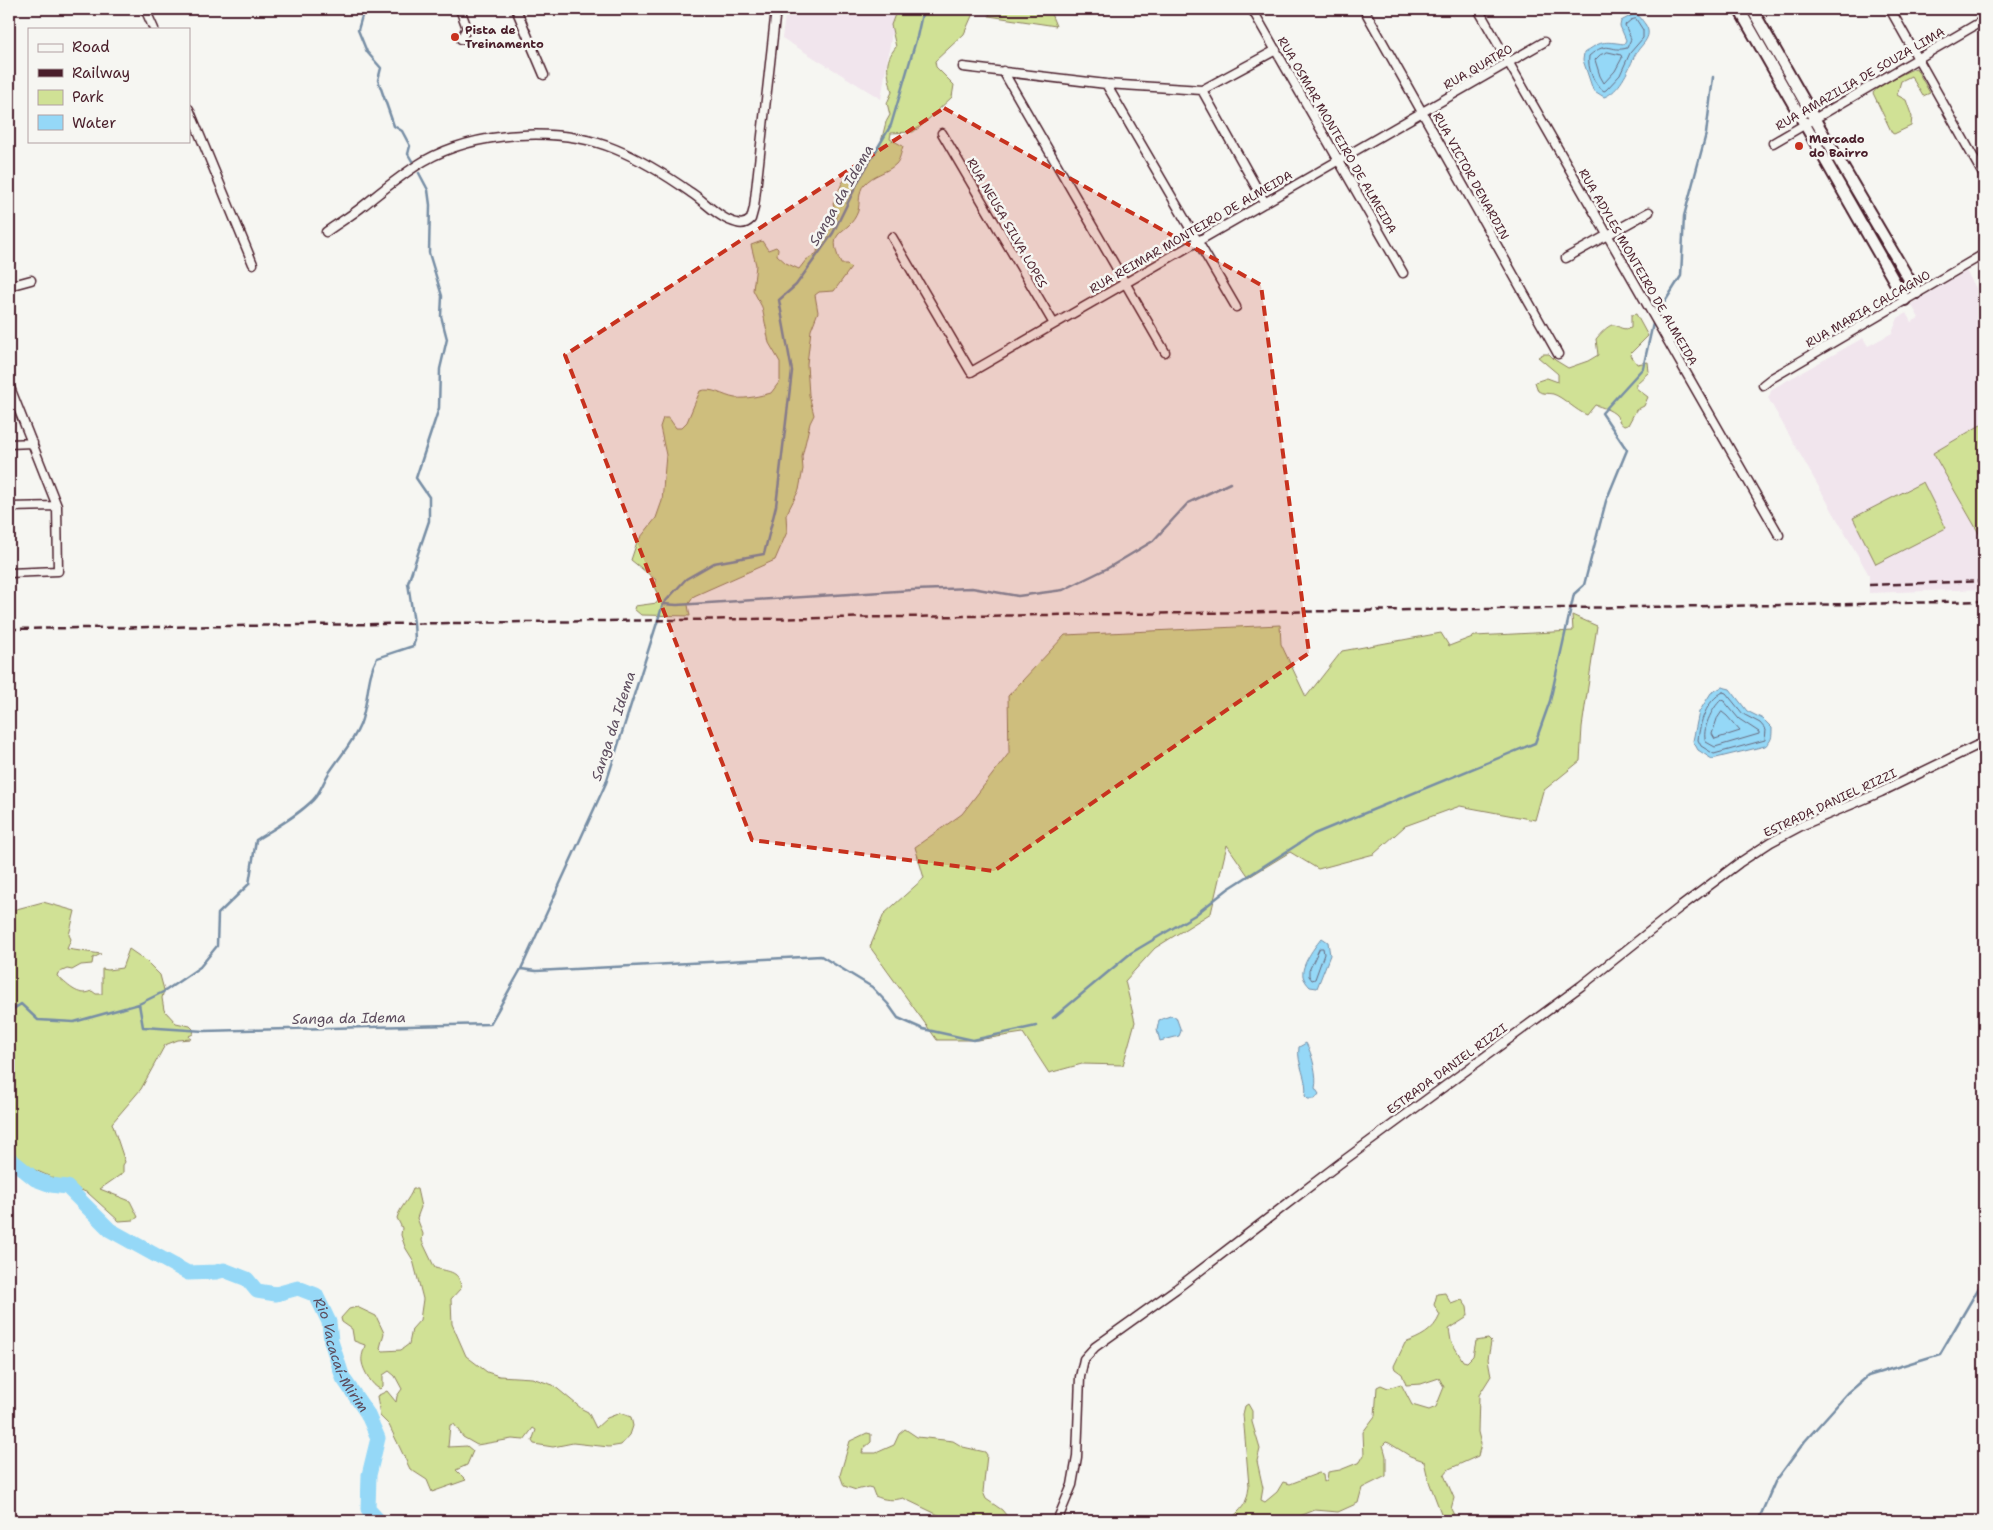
<svg xmlns="http://www.w3.org/2000/svg" width="1993" height="1530" viewBox="0 0 1993 1530" font-family="'Shantell Sans',sans-serif">
  <style>
    .built { fill: #f1e5ed }
    .green { fill: #d0e195; stroke: #8d8060 }
    .water { fill: #95d8f7; stroke: #778ea5 }
    .lines { fill: none; stroke-linecap: round; stroke-linejoin: round }
    .shore { stroke: #68697d; stroke-width: 1 }
    .stream { stroke: #778ea5; stroke-width: 2.5 }
    .river { stroke: #95d8f7; stroke-width: 15 }
    .minor-casing { stroke: #4a1f2b; stroke-width: 11 }
    .tertiary-casing { stroke: #4a1f2b; stroke-width: 14 }
    .minor { stroke: #f6f6f2; stroke-width: 8 }
    .tertiary { stroke: #f6f6f2; stroke-width: 10 }
    .rail { stroke: #4a1f2b; stroke-width: 2.5; stroke-dasharray: 8 4; stroke-linecap: butt }
    .marked { fill: #c8321e; fill-opacity: 0.2; stroke: #c8321e; stroke-width: 4; stroke-dasharray: 10 6; stroke-linejoin: round }
    .poi-dot { fill: #c8321e; stroke: #f6f6f2; stroke-width: 2 }
    .labels { text-anchor: middle; stroke-width: 5; stroke-linejoin: round; paint-order: stroke }
    .poi-label { font-size: 12px; font-weight: bold; fill: #4a1f2b; stroke: #f6f6f2; text-anchor: start }
    .street-label { font-size: 12px; fill: #4a1f2b; stroke: #f6f6f2 }
    .water-label { font-size: 14px; font-style: italic; fill: #5d4d5e; stroke: #f6f6f2 }
  </style>
  <rect width="100%" height="100%" fill="#f6f6f2"/>
  <filter id="ink" filterUnits="userSpaceOnUse"><feTurbulence type="fractalNoise" baseFrequency=".02" numOctaves="2"/><feDisplacementMap in="SourceGraphic" scale="10" xChannelSelector="R" yChannelSelector="G"/><feConvolveMatrix kernelMatrix="1 2 1 2 8 2 1 2 1" color-interpolation-filters="sRGB"/></filter>
  <g filter="url(#ink)">
    <!-- built -->
    <path class="built" d="M 786,9 L 896,9 L 881,99 L 782,38 Z
      M 1966,271 L 1984,301 L 1984,423 L 1933,453 L 1984,542 L 1984,589 L 1869,593 L 1869,575 L 1768,398 L 1769,396 L 1772,389 L 1863,338 L 1868,346 L 1892,333 L 1898,318 L 1906,313 L 1911,322 L 1919,318 L 1911,304 Z"/>
    <!-- green -->
    <path class="green" d="M 897,9 L 975,9 L 964,34 L 935,61 L 936,67 L 954,85 L 952,97 L 920,127 L 913,132 L 891,133 L 890,139 L 903,146 C 901,152 900,160 896,164 C 887,173 873,174 864,185 C 858,191 860,203 858,211 C 849,237 824,226 841,264 L 847,264 L 851,268 L 834,291 L 819,292 L 815,295 L 818,312 L 811,330 L 807,364 L 809,395 L 814,415 L 810,423 L 802,457 L 803,469 L 799,490 L 786,515 L 787,532 L 775,560 L 694,596 L 688,605 L 690,616 L 641,615 L 634,609 L 635,606 L 657,603 L 659,597 L 655,589 L 656,580 L 631,560 L 637,542 L 656,518 L 662,501 L 666,455 L 660,427 L 663,418 L 669,418 L 676,428 L 681,428 L 687,422 L 700,391 C 712,387 723,396 735,398 C 747,399 760,396 771,393 L 780,381 L 780,362 L 769,343 L 762,307 L 753,290 L 756,265 L 751,245 L 762,241 L 768,250 L 776,247 L 778,249 L 777,255 L 786,263 L 799,269 L 806,260 L 817,253 L 818,242 L 835,224 L 837,215 L 833,204 L 842,183 L 851,172 L 865,165 L 881,142 L 886,122 L 890,115 L 887,103 L 892,92 C 888,73 883,63 896,47 L 891,25 Z
      M 990,9 L 1049,9 L 1056,26 L 989,16 Z
      M 1916,68 L 1930,93 L 1923,96 L 1911,76 L 1901,81 L 1897,95 L 1906,100 L 1912,117 L 1911,126 L 1894,134 L 1892,133 L 1873,93 C 1877,86 1907,71 1916,68 Z
      M 1813,125 L 1907,287 L 1905,288 L 1811,127 Z
      M 1636,314 L 1648,336 L 1630,354 L 1637,364 L 1648,362 L 1649,372 L 1636,384 L 1636,388 L 1648,397 L 1644,406 L 1636,410 L 1628,425 L 1624,426 C 1619,423 1619,419 1616,415 C 1611,410 1602,407 1595,405 L 1587,415 C 1576,411 1563,397 1553,394 C 1547,393 1543,394 1538,391 L 1535,382 L 1547,378 L 1558,382 L 1558,374 L 1538,357 L 1543,354 L 1549,354 L 1555,360 L 1568,368 L 1588,361 L 1598,355 L 1596,339 C 1619,312 1613,333 1631,328 L 1631,315 Z
      M 1984,423 L 1984,542 L 1933,453 Z
      M 1923,482 L 1946,528 L 1876,564 L 1853,518 Z
      M 1572,615 L 1597,626 L 1582,727 L 1580,761 L 1543,791 L 1535,820 L 1460,806 L 1405,826 L 1374,854 L 1318,869 L 1290,852 L 1249,877 L 1227,845 L 1211,913 L 1155,948 L 1125,981 L 1135,1022 L 1123,1065 L 1082,1064 L 1049,1073 L 1023,1033 L 977,1040 L 937,1040 L 870,947 L 884,914 L 924,878 L 915,847 L 962,814 L 1009,753 L 1008,696 L 1065,635 L 1280,625 L 1281,644 L 1306,697 L 1342,651 L 1441,633 L 1449,646 L 1475,636 L 1573,631 Z
      M 43,902 L 75,911 L 69,935 L 71,939 L 67,949 L 101,954 L 93,958 L 92,964 L 81,965 L 72,970 L 67,969 L 58,973 L 57,976 C 67,984 78,998 92,991 L 96,994 L 102,994 L 102,969 L 108,970 L 122,968 L 129,949 L 145,960 L 160,975 L 164,990 L 162,998 L 164,1010 L 176,1023 L 190,1026 L 194,1030 L 193,1034 L 189,1036 L 191,1039 L 178,1040 L 165,1045 L 141,1089 L 112,1123 L 125,1162 L 123,1165 L 123,1173 L 100,1189 L 130,1201 L 138,1217 L 134,1220 L 119,1221 L 88,1193 L 28,1167 L 9,1153 L 9,911 Z
      M 413,1189 L 417,1189 L 421,1207 L 417,1218 L 423,1234 L 422,1241 L 433,1264 L 435,1268 C 450,1272 460,1271 461,1288 L 451,1299 L 452,1324 L 466,1356 L 487,1372 L 499,1376 L 532,1378 L 553,1385 L 582,1409 L 588,1412 L 596,1428 L 607,1418 L 620,1413 L 631,1417 L 633,1426 L 630,1435 L 621,1445 L 609,1447 L 573,1443 L 553,1447 L 534,1444 L 532,1441 L 536,1430 L 533,1428 L 524,1440 L 512,1439 L 477,1445 L 463,1437 L 454,1424 L 450,1425 L 448,1447 L 467,1446 L 473,1451 L 467,1465 L 456,1470 L 466,1480 L 432,1492 L 427,1480 L 410,1469 L 389,1425 L 380,1416 L 377,1396 L 387,1391 L 396,1402 L 397,1396 L 402,1389 L 395,1376 L 389,1371 L 383,1375 L 383,1386 L 380,1389 C 372,1386 363,1370 362,1362 C 361,1356 364,1350 365,1345 L 354,1341 L 352,1329 L 342,1322 L 341,1318 L 349,1309 L 357,1307 L 376,1316 L 384,1333 L 380,1348 L 383,1351 L 401,1350 L 409,1344 L 412,1329 L 420,1320 L 423,1299 L 413,1260 L 405,1247 L 401,1235 L 402,1228 L 397,1218 C 400,1207 409,1200 413,1189 Z
      M 1445,1293 L 1451,1304 L 1462,1300 L 1467,1307 L 1468,1315 L 1466,1318 L 1449,1329 L 1451,1341 L 1463,1361 L 1467,1362 L 1473,1356 L 1476,1341 L 1488,1339 L 1491,1342 L 1488,1359 L 1491,1376 L 1479,1395 L 1478,1432 L 1481,1444 L 1478,1456 L 1449,1469 L 1444,1475 L 1454,1498 L 1451,1509 L 1457,1521 L 1444,1521 L 1428,1479 L 1424,1461 L 1410,1456 L 1389,1443 L 1386,1442 L 1383,1445 L 1386,1456 L 1386,1476 L 1362,1488 L 1358,1503 L 1338,1512 L 1315,1510 L 1300,1516 L 1300,1521 L 1228,1521 C 1242,1509 1247,1505 1249,1486 L 1243,1414 L 1245,1406 L 1248,1404 L 1252,1411 L 1252,1422 L 1260,1449 L 1257,1461 L 1263,1488 L 1261,1500 L 1265,1502 L 1277,1492 L 1283,1482 L 1290,1484 L 1319,1473 L 1323,1474 L 1324,1482 L 1327,1480 L 1328,1472 L 1340,1470 L 1360,1462 L 1364,1455 L 1363,1432 L 1375,1416 L 1377,1387 L 1381,1385 L 1388,1388 L 1401,1384 L 1412,1405 L 1429,1410 L 1436,1407 L 1444,1387 L 1439,1378 L 1421,1384 L 1406,1385 L 1402,1374 L 1395,1369 L 1394,1366 L 1405,1343 C 1420,1337 1433,1332 1440,1315 L 1434,1305 L 1437,1294 Z
      M 905,1429 L 917,1437 L 953,1441 L 963,1447 L 985,1452 L 987,1455 L 983,1492 L 986,1499 L 1002,1510 L 1011,1521 L 951,1521 L 903,1498 C 893,1501 884,1500 875,1496 L 872,1488 L 868,1487 L 856,1490 L 844,1486 L 840,1475 L 850,1441 L 867,1433 L 871,1434 L 871,1442 L 863,1449 L 862,1453 L 876,1453 L 894,1445 L 899,1434 Z"/>
    <!-- water -->
    <path class="water" d="M 1634,14 C 1640,15 1641,19 1645,24 C 1655,38 1639,45 1634,57 C 1628,71 1619,92 1604,97 L 1593,90 L 1583,60 L 1584,53 C 1601,41 1603,41 1624,44 L 1626,40 L 1620,26 L 1621,21 Z
      M 1722,687 L 1730,689 L 1747,711 L 1763,719 L 1772,728 C 1772,737 1772,741 1765,746 L 1712,759 L 1698,750 L 1693,741 L 1699,712 L 1711,693 Z
      M 1322,938 L 1328,942 L 1330,955 L 1317,988 L 1310,987 C 1307,984 1304,980 1303,976 C 1301,965 1315,946 1322,938 Z
      M 1170,1016 L 1176,1017 L 1181,1031 L 1179,1036 L 1160,1041 L 1157,1030 L 1159,1020 Z
      M 1306,1043 C 1312,1053 1318,1077 1315,1088 L 1319,1094 L 1315,1099 L 1308,1099 L 1305,1096 C 1309,1080 1296,1064 1299,1047 Z"/>
    <g class="lines">
      <!-- shore -->
      <path class="shore" d="M 1636,19 L 1643,30 L 1643,38 L 1630,53 L 1620,75 L 1606,90 L 1604,91 C 1594,85 1587,68 1589,56 C 1609,39 1610,53 1627,48 L 1631,39 L 1625,25 L 1631,20 Z
        M 1608,52 L 1621,55 L 1622,58 L 1615,71 L 1604,83 L 1600,76 L 1595,60 L 1600,55 Z
        M 1723,692 L 1726,693 L 1743,714 L 1760,723 L 1766,730 L 1765,740 L 1714,754 L 1701,746 L 1698,740 C 1700,722 1706,701 1723,692 Z
        M 1721,700 L 1724,701 L 1739,719 L 1759,732 L 1759,734 L 1715,747 L 1706,742 C 1701,730 1712,708 1721,700 Z
        M 1722,712 L 1727,716 L 1740,731 L 1715,739 L 1712,734 L 1717,719 Z
        M 1320,948 L 1323,948 L 1324,954 L 1315,979 L 1312,980 L 1309,976 L 1309,971 Z"/>
      <!-- stream -->
      <path class="stream" d="M 364,9 L 358,30 L 367,52 L 381,68 L 378,80 L 394,126 L 402,131 L 410,146 L 408,154 L 412,161
        M 663,604 L 677,605 L 913,590 L 972,588 L 1018,596 L 1063,590 L 1108,568 L 1153,541 L 1188,503 L 1230,483
        M 521,969 L 536,971 L 821,956 L 872,987 L 888,1004 L 898,1018 L 923,1029 L 973,1040 L 1036,1026
        M 139,1004 L 143,1027 L 204,1031 L 490,1024 L 521,969 L 606,783 L 663,604 L 686,579 L 714,563 L 764,554 L 776,506 L 792,371 L 779,300 L 796,285 L 833,233 L 860,178 L 891,125 L 917,37 L 923,9
        M 9,1012 L 21,1004 L 38,1020 L 74,1022 L 139,1004 L 165,991 L 200,967 L 217,946 L 218,914 L 249,884 L 256,840 C 275,828 297,816 313,800 C 321,792 324,779 331,770 C 341,755 353,742 360,725 C 369,703 366,678 377,658 L 413,646 L 415,640 L 414,623 L 408,583 L 429,521 L 429,497 L 416,478 L 439,408 L 440,369 L 447,339 L 441,316 L 442,296 L 429,253 L 430,205 L 428,190 L 419,173
        M 1053,1018 L 1131,953 L 1195,915 L 1228,889 L 1314,834 L 1535,743 L 1550,701 L 1574,594 L 1584,585 L 1606,501 L 1627,450 L 1602,413 L 1643,368 L 1654,319 L 1681,276 L 1684,216 L 1706,134 L 1713,77
        M 1758,1521 L 1775,1482 L 1805,1441 L 1848,1393 L 1868,1376 L 1940,1354 L 1984,1279"/>
      <!-- river -->
      <path class="river" id="s1" d="M 9,1158 L 35,1179 L 51,1185 L 67,1187 L 110,1230 L 188,1273 L 216,1272 L 224,1270 L 247,1279 L 257,1291 L 276,1294 L 298,1288 L 316,1295 L 329,1322 L 331,1341 L 343,1378 L 367,1413 L 378,1438 L 369,1475 L 368,1509 L 379,1521"/>
      <defs>
        <path id="minor" d="M 145,9 L 154,29
          M 460,9 L 467,28 L 461,39
          M 516,9 L 544,75
          M 1252,9 L 1403,273
          M 1364,9 L 1558,354
          M 1478,9 L 1779,535
          M 1890,9 L 1984,176
          M 963,67 L 1106,84 L 1202,90 L 1276,50
          M 1003,71 L 1165,352
          M 1106,84 L 1236,307
          M 1202,90 L 1265,203
          M 189,109 L 253,264
          M 942,133 L 1054,324
          M 1773,143 L 1984,20
          M 326,232 C 338,223 351,216 363,206 C 383,190 402,174 424,161 C 477,131 559,126 615,149 C 642,160 666,175 690,192 C 706,202 719,219 737,223 C 743,225 747,223 751,219 L 754,208 L 776,9
          M 892,237 L 971,372 L 1544,42
          M 1566,258 L 1649,212
          M 9,286 L 31,280
          M 9,385 L 57,506 L 58,571 L 9,573
          M 1763,385 L 1772,378 L 1984,254
          M 9,444 L 33,443
          M 9,507 L 57,506
          M 1057,1521 L 1072,1485 L 1077,1457 L 1080,1377 L 1084,1359 L 1095,1347 L 1176,1289 L 1339,1164 L 1581,986 L 1679,908 L 1739,863 L 1771,842 L 1803,825 L 1881,792 L 1984,742"/>
        <path id="tertiary" d="M 1739,9 L 1905,300
          M 1752,9 L 1814,118 L 1917,293"/>
      </defs>
      <!-- minor casing -->
      <use href="#minor" class="minor-casing"/>
      <!-- tertiary casing -->
      <use href="#tertiary" class="tertiary-casing"/>
      <!-- minor -->
      <use href="#minor" class="minor"/>
      <!-- tertiary -->
      <use href="#tertiary" class="tertiary"/>
      <!-- rail -->
      <path class="rail" d="M 1869,585 L 1984,581
        M 9,629 L 1859,604 L 1984,601"/>
    </g>
  </g>
  <!-- marked area -->
  <path class="marked" d="M 944,108 L 1261,285 L 1309,653 L 994,871 L 752,840 L 565,355 Z"/>
  <!-- markers -->
  <g class="poi-dot">
    <circle cx="455" cy="37" r="5"/>
    <circle cx="1799" cy="146" r="5"/>
  </g>
  <g class="labels">
    <!-- poi labels -->
    <g class="poi-label">
      <text x="465" y="34">Pista de<tspan x="465" dy="14">Treinamento</tspan></text>
      <text x="1809" y="143">Mercado<tspan x="1809" dy="14">do Bairro</tspan></text>
    </g>
    <!-- street labels -->
    <g class="street-label">
      <text transform="translate(1478 67) rotate(-30)" y="4">RUA QUATRO</text>
      <text transform="translate(1860 79) rotate(-30)" y="4">RUA AMAZILIA DE SOUZA LIMA</text>
      <text transform="translate(1337 135) rotate(60)" y="4">RUA OSMAR MONTEIRO DE ALMEIDA</text>
      <text transform="translate(1471 176) rotate(61)" y="4">RUA VICTOR DENARDIN</text>
      <text transform="translate(1007 223) rotate(60)" y="4">RUA NEUSA SILVA LOPES</text>
      <text transform="translate(1191 232) rotate(-30)" y="4">RUA REIMAR MONTEIRO DE ALMEIDA</text>
      <text transform="translate(1638 267) rotate(60)" y="4">RUA ADYLES MONTEIRO DE ALMEIDA</text>
      <text transform="translate(1868 309) rotate(-30)" y="4">RUA MARIA CALCAGNO</text>
      <text transform="translate(1830 803) rotate(-25)" y="4">ESTRADA DANIEL RIZZI</text>
      <text transform="translate(1447 1069) rotate(-36)" y="4">ESTRADA DANIEL RIZZI</text>
    </g>
    <!-- water labels -->
    <g class="water-label">
      <text transform="translate(841 195) rotate(-60)" y="5">Sanga da Idema</text>
      <text transform="translate(613 726) rotate(-72)" y="5">Sanga da Idema</text>
      <text transform="translate(349 1018) rotate(-1)" y="5">Sanga da Idema</text>
      <text dy="5" stroke="none"><textPath href="#s1" startOffset="420">Rio Vacacaí-Mirim</textPath></text>
    </g>
  </g>
  <!-- margin -->
  <rect width="1993" height="1530" fill="none" stroke="#f6f6f2" stroke-width="30"/>
  <rect x="15" y="15" width="1963" height="1500" fill="none" stroke="#4a1f2b" stroke-width="2" filter="url(#ink)"/>
  <!-- legend -->
  <rect x="28" y="28" width="162" height="115" fill="#f6f6f2" stroke="#b1a0a2"/>
  <rect x="38" y="44" width="25" height="8" fill="#f6f6f2" stroke="#b1a0a2"/>
  <text x="72" y="52" font-size="15" fill="#4a1f2b">Road</text>
  <rect x="38" y="69" width="25" height="8" fill="#4a1f2b" stroke="#b1a0a2"/>
  <text x="72" y="78" font-size="15" fill="#4a1f2b">Railway</text>
  <rect x="38" y="90" width="25" height="15" fill="#d0e195" stroke="#b1a0a2"/>
  <text x="72" y="102" font-size="15" fill="#4a1f2b">Park</text>
  <rect x="38" y="115" width="25" height="15" fill="#95d8f7" stroke="#b1a0a2"/>
  <text x="72" y="128" font-size="15" fill="#4a1f2b">Water</text>
</svg>
